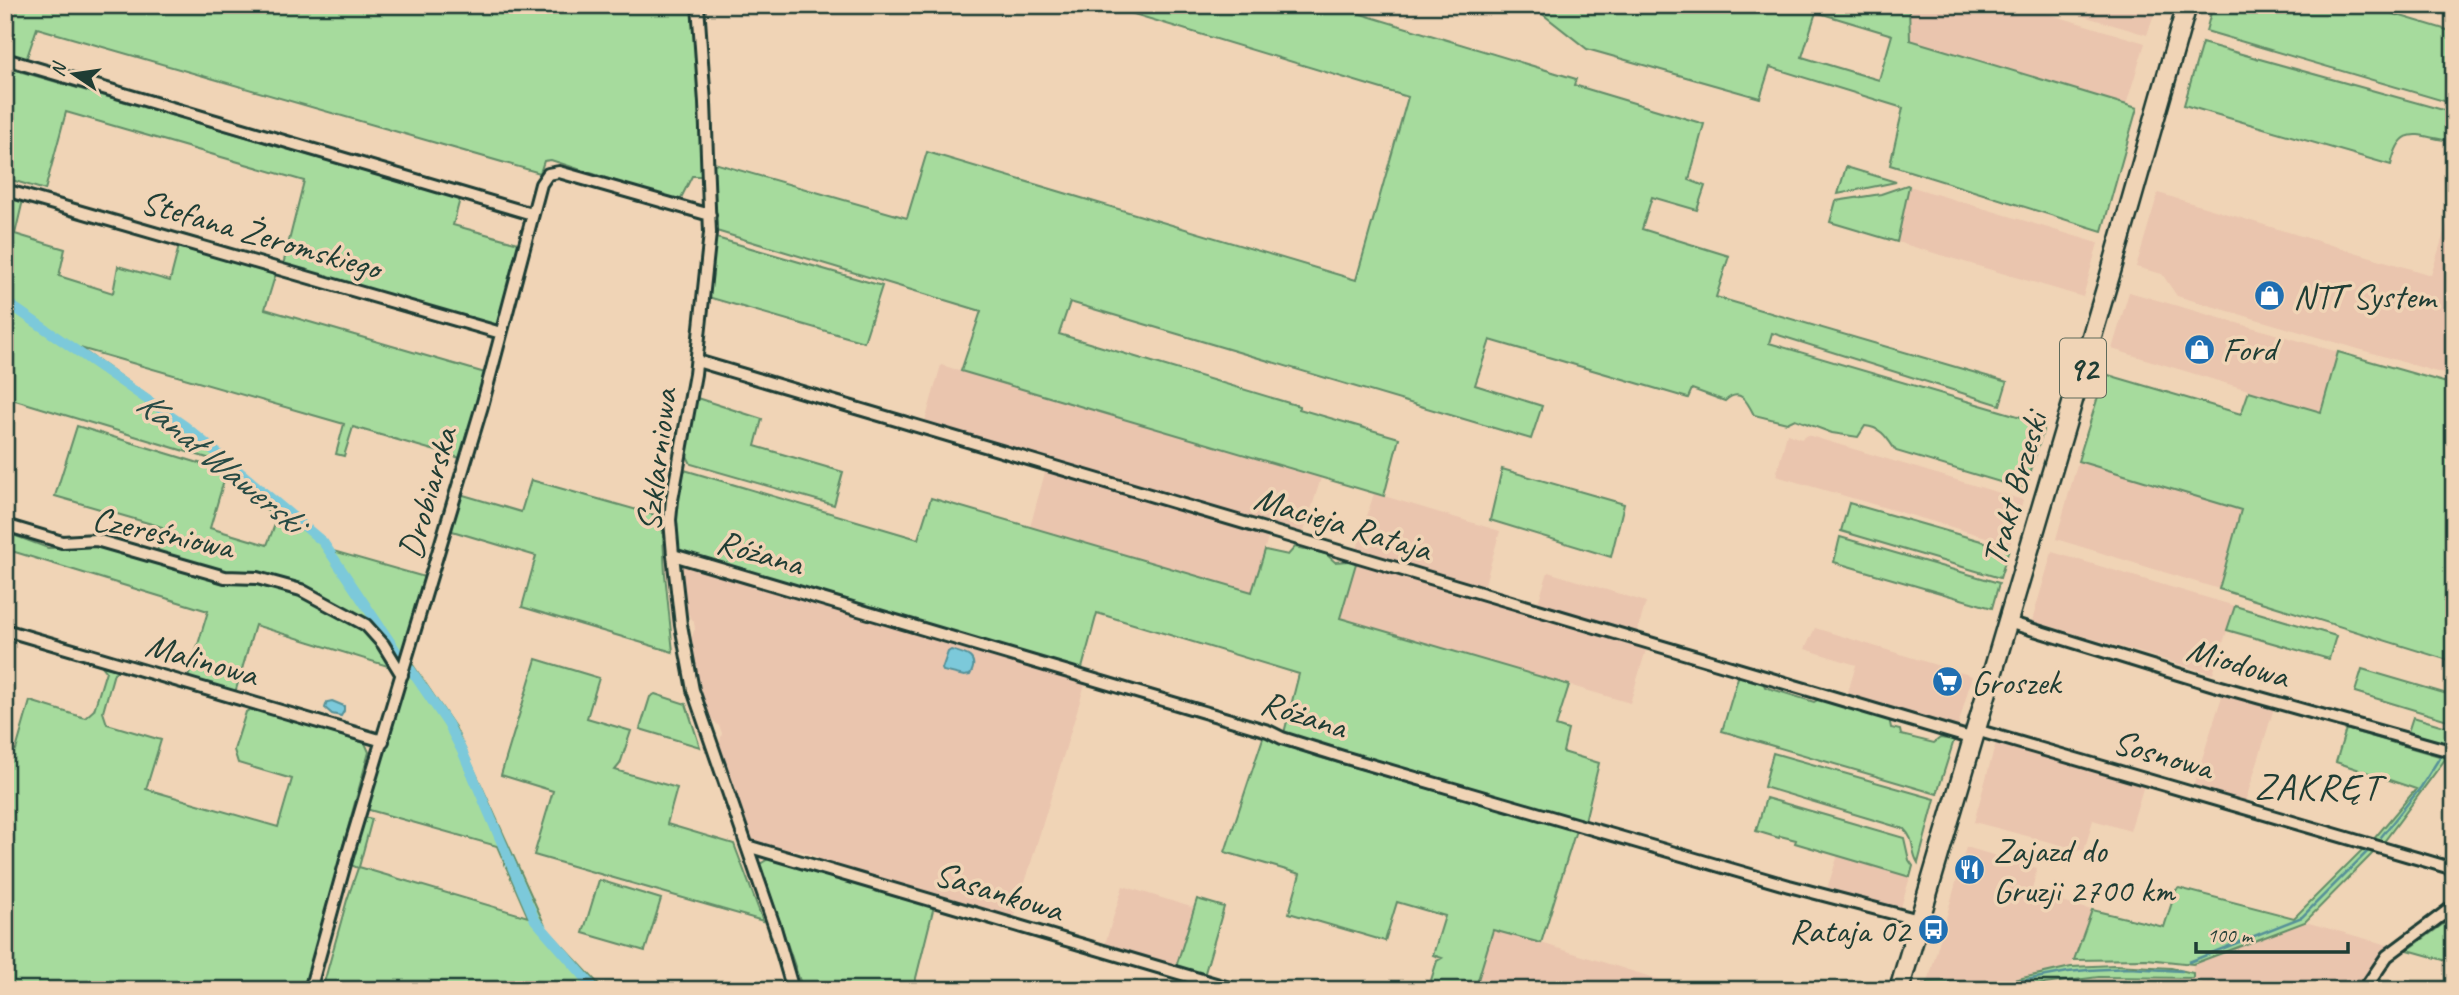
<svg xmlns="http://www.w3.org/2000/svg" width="2459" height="995" viewBox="0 0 2459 995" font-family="Caveat,sans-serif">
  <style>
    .built { fill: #eac5ae }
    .green { fill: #a6db9d; stroke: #628c68; stroke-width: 2; fill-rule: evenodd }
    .water { fill: #7bc9da; stroke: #569198; stroke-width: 2 }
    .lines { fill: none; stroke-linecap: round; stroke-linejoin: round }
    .stream { stroke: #569198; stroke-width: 2.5 }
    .canal { stroke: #7bc9da; stroke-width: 10 }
    .minor-casing { stroke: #1f3d34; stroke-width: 16 }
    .primary-casing { stroke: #1f3d34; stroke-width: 23 }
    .minor { stroke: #f0d4b6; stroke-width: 10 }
    .primary { stroke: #f0d4b6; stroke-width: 18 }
    .labels { text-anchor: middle; stroke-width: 7; stroke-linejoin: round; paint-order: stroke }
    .shield { fill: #f0d4b6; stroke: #5e6a5b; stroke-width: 2 }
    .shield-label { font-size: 33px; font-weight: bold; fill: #1f3d34 }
    .street-label { font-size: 35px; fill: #1f3d34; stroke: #f0d4b6 }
    .poi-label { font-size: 35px; fill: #1f3d34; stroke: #f0d4b6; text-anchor: start }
    .water-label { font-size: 37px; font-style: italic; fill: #284b45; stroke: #f0d4b6 }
    .quarter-label { font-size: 38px; letter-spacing: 2px; fill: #1f3d34; stroke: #f0d4b6 }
  </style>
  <rect width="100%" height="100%" fill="#f0d4b6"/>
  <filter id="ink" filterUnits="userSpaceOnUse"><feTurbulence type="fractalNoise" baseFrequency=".0143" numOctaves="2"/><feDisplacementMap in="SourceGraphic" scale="14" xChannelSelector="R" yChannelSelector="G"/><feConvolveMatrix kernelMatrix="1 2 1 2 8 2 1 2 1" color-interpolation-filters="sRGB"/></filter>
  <g filter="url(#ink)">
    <!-- built -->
    <path class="built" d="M 1909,5 L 2019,5 L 2145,43 L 2126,105 L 1909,40 Z
      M 2046,5 L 2157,5 L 2147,35 Z
      M 1909,186 L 2098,243 L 2083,297 L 1897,242 Z
      M 2158,193 L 2431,275 L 2454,201 L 2454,377 L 2177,296 L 2162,274 L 2136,267 Z
      M 2129,292 L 2338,352 L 2321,412 L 2112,349 Z
      M 941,365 L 1321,478 L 1304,532 L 1270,523 L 1269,527 L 924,425 Z
      M 1787,434 L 1801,439 L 1807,435 L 2023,500 L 2010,544 L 1776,476 Z
      M 2078,461 L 2241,510 L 2219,589 L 2056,539 Z
      M 1046,469 L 1269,533 L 1253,592 L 1030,527 Z
      M 1374,493 L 1500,531 L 1484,587 L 1357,549 Z
      M 2052,552 L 2235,606 L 2213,674 L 2032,621 Z
      M 1357,560 L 1445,586 L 1446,592 L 1480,601 L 1482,597 L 1544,615 L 1543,620 L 1646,650 L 1630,703 L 1340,618 Z
      M 686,565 L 1086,681 L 1014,919 L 820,862 L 816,856 L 796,849 L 792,854 L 758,845 L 746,833 L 718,751 L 722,733 L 719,726 L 708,715 L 699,688 L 690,641 L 695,629 L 694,622 L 686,611 L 682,566 Z
      M 1548,572 L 1646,602 L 1636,636 L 1601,622 L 1594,623 L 1537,606 Z
      M 1815,628 L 1972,676 L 1957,730 L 1949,728 L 1946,725 L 1846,699 L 1856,665 L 1805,649 Z
      M 2223,693 L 2274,708 L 2245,803 L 2230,798 L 2230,796 L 2193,787 Z
      M 1996,742 L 2008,747 L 2013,743 L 2145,782 L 2130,831 L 2093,820 L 2084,851 L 1974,822 Z
      M 1966,847 L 2037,868 L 2031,894 L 2092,910 L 2071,967 L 2009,981 L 1928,982 Z
      M 1838,855 L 1910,877 L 1899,914 L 1826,892 Z
      M 1123,886 L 1194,908 L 1176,967 L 1105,944 Z
      M 2305,922 L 2392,946 L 2357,990 L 2218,990 L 2193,978 L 2193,964 Z
      M 1493,929 L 1541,943 L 1693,990 L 1475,990 Z
      M 2039,983 L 2057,990 L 1934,990 L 1950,987 L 2013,988 Z"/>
    <!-- green -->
    <path class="green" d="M 5,5 L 693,5 L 700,91 L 701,176 L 692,176 L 679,202 L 551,160 L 544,161 L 540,173 L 37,28 L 26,60 L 5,53 Z
      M 1104,5 L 1331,5 L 1576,79 L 1574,85 L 1704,124 L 1689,180 L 1705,186 L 1697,210 L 1652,197 L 1642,229 L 1729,256 L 1716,297 L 2007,382 L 2000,405 L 1772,333 L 1769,343 L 2045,424 L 2026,487 L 2020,488 L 1896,451 C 1887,438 1881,427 1865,426 L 1858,437 L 1832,433 L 1795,419 L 1787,423 L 1754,415 C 1747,401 1740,387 1725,401 L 1692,389 L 1688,398 L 1490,340 L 1475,385 L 1542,406 L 1531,439 L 1070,302 L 1059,334 L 1299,406 L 1299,409 L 1399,438 L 1384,496 L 961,371 L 981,311 L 713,230 L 711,162 L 907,218 L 927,152 L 1356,280 L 1408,97 Z
      M 1531,5 L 1909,5 L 1910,40 L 2137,108 L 2102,231 L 1890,165 L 1903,108 L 1770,67 L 1760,98 L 1587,49 ZM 1816,12 L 1892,35 L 1879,80 L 1802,57 Z
      M 2213,5 L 2364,5 L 2454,32 L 2454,104 L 2206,31 Z
      M 2202,43 L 2454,113 L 2454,141 C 2420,139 2402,119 2391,165 L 2184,105 Z
      M 5,67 L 460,199 L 453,225 L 522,244 L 501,322 L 496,326 L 460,318 L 283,265 L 304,181 L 66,112 L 45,190 L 5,178 Z
      M 1846,167 L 1896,182 L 1838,194 Z
      M 1907,185 L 1909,186 L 1897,242 L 1830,222 L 1836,201 L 1881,194 Z
      M 5,195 L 23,200 L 15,234 L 65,249 L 59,276 L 113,293 L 118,266 L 170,281 L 179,246 L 276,273 L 265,309 L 485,373 L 470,430 L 460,458 L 353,427 L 344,456 L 336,454 L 344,424 L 80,348 L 189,425 L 326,541 L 333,551 L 428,578 L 401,665 L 370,621 L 363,621 L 312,592 L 229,574 L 157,554 L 162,527 L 55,496 L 77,426 L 212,467 L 225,477 L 210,528 L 267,545 L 277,519 L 243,491 L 246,486 L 214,460 L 5,397 Z
      M 713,237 L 882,286 L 864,342 L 708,297 Z
      M 2338,352 L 2454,385 L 2454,662 L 2219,589 L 2241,510 L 2078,461 L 2105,374 L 2241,414 L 2249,391 L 2321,412 Z
      M 697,398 L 762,419 L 755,446 L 843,472 L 834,505 L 691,464 L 685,452 Z
      M 681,469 L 918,539 L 931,498 L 1252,592 L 1265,550 L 1288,555 L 1295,547 L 1326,554 L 1335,562 L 1349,561 L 1353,558 L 1357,560 L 1340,618 L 1569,685 L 1556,726 L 1568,730 L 1563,752 L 1599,763 L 1585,821 L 1284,733 L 1299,674 L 1097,613 L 1081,672 L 683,556 C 667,533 678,495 681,469 Z
      M 1502,469 L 1624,504 L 1611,557 L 1490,520 Z
      M 531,480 L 662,517 L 665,574 L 673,652 L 522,607 L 536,556 L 449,530 L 460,494 L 521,512 Z
      M 1849,503 L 2009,549 L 2000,578 L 1841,531 Z
      M 5,532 L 48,548 L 60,548 L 88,543 L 292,591 L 369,632 L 394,668 L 255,625 L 235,693 L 188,678 L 208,611 L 5,549 Z
      M 1840,537 L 1999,583 L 1992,608 L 1834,562 Z
      M 2235,606 L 2336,636 L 2329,659 L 2227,630 Z
      M 536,659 L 599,678 L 587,718 L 631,731 L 620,764 L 615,770 L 677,788 L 667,824 L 734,844 L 763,921 L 534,855 L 553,791 L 501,775 Z
      M 411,662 L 455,727 L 546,928 L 604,990 L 322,990 L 347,900 L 358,868 L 349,864 L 364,817 L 372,819 L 359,867 L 528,917 L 497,846 L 366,809 Z
      M 102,666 L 120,670 L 114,673 L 103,712 L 107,724 L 161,740 L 146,789 L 278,827 L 292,779 L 238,763 L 234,750 L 246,712 L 252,708 L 365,743 L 369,752 L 343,846 L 347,848 L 303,990 L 5,990 L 5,747 L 16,750 L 30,701 L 85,718 L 94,710 L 106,671 Z
      M 2362,669 L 2454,696 L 2454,722 L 2355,692 Z
      M 1739,674 L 1762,680 L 1765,687 L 1814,702 L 1821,698 L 1889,718 L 1891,728 L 1900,730 L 1901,735 L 1934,743 L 1940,738 L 1954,740 L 1937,794 L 1722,731 Z
      M 655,694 L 686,704 L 700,747 L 640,729 L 650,697 Z
      M 2413,717 L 2454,729 L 2454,746 L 2408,732 Z
      M 2346,729 L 2446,758 L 2383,843 L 2373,840 L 2416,789 L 2336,762 Z
      M 1265,732 L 1286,745 L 1318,757 L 1576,830 L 1541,943 L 1493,930 L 1475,990 L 1428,990 L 1437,961 L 1442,958 L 1433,955 L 1445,916 L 1397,902 L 1385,941 L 1289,913 L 1300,874 L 1225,852 Z
      M 1773,753 L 1935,799 L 1918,863 C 1910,850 1916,841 1904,829 L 1764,787 Z
      M 1766,798 L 1904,838 L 1909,860 L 1913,866 L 1910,877 L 1795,843 L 1796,840 L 1780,836 L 1779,838 L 1756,831 Z
      M 2366,846 L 2377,849 L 2305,922 L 2193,964 L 2147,959 L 2074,960 L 2092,910 L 2164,927 L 2176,890 L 2179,888 L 2294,918 Z
      M 770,858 L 934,906 L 913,990 L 803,990 L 760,864 Z
      M 599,880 L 661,899 L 645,951 L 583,933 Z
      M 1197,899 L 1224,907 L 1204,976 L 1176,967 Z
      M 2454,916 L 2454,963 L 2408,950 Z
      M 2115,965 L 2171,968 L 2193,973 L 2193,978 L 2099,977 L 2013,988 L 1950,987 L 1925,990 L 1928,982 L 2009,981 L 2071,967 Z"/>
    <!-- water -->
    <path class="water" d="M 951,650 C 966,654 980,657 970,675 L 964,676 L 943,671 L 942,669 L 948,652 Z
      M 332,701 L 344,706 L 344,711 L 341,716 L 332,714 L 325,708 L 327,702 Z"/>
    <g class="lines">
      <!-- stream -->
      <path class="stream" d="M 2446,741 L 2449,731
        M 2381,837 L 2421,787 L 2440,757
        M 2189,962 L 2302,917 L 2371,848
        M 1928,988 L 1955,983 L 1994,986 L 2068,972 L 2088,970 L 2129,968 L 2182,971"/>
      <!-- canal -->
      <path class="canal" d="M 5,301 L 185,426 L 323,542 L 401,658
        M 411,670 L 448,724 L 463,753 L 535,920 L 596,990"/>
      <defs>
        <path id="minor" d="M 698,5 L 705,103 L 710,233 L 695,374 L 672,500 L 670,520 L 673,555 L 681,625 L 693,690 L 775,928 L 793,990
          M 5,59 L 532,214
          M 5,190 L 501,333
          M 697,361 L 1974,739
          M 5,525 L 62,542 L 96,540 L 225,577 L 257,578 L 301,590 L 366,625 L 383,644 L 402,675
          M 673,555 L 1268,731 L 1282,738 L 1343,757 L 1789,886 L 1919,920
          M 2008,622 L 2214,685 L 2454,752
          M 5,630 L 383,741
          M 1976,730 L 2454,869
          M 747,846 L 1236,990
          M 310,990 L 348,853 L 482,406 L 541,184 L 548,174 L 559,172 L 710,215
          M 2364,990 L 2387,956 L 2454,906"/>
        <path id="primary" d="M 1899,990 L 2110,275 L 2187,5"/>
      </defs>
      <!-- minor casing -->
      <use href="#minor" class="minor-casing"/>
      <!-- primary casing -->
      <use href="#primary" class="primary-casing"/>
      <!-- minor -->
      <use href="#minor" class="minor"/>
      <!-- primary -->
      <use href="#primary" class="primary"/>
    </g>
  </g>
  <!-- icons -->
  <defs>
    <symbol id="shop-disc" viewBox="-11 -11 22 22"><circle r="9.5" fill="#1f6fb2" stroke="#f0d4b6"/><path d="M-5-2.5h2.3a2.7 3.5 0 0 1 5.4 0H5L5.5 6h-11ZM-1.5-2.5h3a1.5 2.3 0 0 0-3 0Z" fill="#fff"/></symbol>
    <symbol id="supermarket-disc" viewBox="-11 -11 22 22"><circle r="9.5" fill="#1f6fb2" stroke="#f0d4b6"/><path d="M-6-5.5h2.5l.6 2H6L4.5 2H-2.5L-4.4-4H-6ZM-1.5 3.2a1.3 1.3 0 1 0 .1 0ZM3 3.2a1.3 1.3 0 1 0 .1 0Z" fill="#fff"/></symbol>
    <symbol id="restaurant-disc" viewBox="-11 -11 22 22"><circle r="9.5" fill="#1f6fb2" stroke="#f0d4b6"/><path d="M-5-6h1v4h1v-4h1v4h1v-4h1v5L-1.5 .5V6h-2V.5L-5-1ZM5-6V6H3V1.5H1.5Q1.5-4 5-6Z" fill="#fff"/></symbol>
    <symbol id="bus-disc" viewBox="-11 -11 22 22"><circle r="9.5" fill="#1f6fb2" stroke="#f0d4b6"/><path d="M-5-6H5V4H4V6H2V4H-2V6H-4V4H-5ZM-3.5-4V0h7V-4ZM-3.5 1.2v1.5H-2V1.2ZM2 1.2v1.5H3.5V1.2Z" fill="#fff"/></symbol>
  </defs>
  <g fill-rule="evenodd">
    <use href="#shop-disc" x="2252" y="278" width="35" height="35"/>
    <use href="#shop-disc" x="2182" y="332" width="35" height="35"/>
    <use href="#supermarket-disc" x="1930" y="664" width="35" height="35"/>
    <use href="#restaurant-disc" x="1952" y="852" width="35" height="35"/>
    <use href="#bus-disc" x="1916" y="912" width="35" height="35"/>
  </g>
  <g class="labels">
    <!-- shield labels -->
    <rect class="shield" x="2060" y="338.5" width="46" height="59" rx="5"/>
    <g class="shield-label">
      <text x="2083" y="380">92</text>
    </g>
    <!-- street labels -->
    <g class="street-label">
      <text transform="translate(261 234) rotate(16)" y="12">Stefana Żeromskiego</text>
      <text transform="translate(656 460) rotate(-83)" y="12">Szklarniowa</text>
      <text transform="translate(2014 489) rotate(-74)" y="12">Trakt Brzeski</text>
      <text transform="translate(427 493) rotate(-74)" y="12">Drobiarska</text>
      <text transform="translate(1343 523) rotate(17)" y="12">Macieja Rataja</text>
      <text transform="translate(163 532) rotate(12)" y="12">Czereśniowa</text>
      <text transform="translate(760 552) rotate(16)" y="12">Różana</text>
      <text transform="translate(202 659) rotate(16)" y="12">Malinowa</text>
      <text transform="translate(2238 662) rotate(16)" y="12">Miodowa</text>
      <text transform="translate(1304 714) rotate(18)" y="12">Różana</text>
      <text transform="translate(2163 754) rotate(16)" y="12">Sosnowa</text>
      <text transform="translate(999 891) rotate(17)" y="12">Sasankowa</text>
    </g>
    <!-- poi labels -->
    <g class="poi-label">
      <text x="2293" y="308">NTT System</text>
      <text x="2222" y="361">Ford</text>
      <text x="1971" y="694">Groszek</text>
      <text x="1993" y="862">Zajazd do<tspan x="1993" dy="40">Gruzji 2700 km</tspan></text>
      <text x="1910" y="942" text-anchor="end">Rataja 02</text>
    </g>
    <!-- water labels -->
    <g class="water-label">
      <text transform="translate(221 461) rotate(39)" y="13">Kanał Wawerski</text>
    </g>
    <!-- quarter labels -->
    <g class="quarter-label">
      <text x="2318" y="799">ZAKRĘT</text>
    </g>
  </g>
  <!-- margin -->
  <rect width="2459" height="995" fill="none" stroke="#f0d4b6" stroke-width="28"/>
  <rect x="14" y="14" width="2431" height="967" fill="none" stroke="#1f3d34" stroke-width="2.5" filter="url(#ink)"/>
  <!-- north arrow -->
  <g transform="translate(74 74) rotate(283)" stroke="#f0d4b6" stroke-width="5" paint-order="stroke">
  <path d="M0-5L12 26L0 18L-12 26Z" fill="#1f3d34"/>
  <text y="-10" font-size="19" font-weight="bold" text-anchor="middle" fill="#1f3d34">N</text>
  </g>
  <!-- scale -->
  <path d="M2196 942v10h152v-10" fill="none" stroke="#1f3d34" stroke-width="3.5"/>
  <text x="2207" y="942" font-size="21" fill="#1f3d34" stroke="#f0d4b6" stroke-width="5" paint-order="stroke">100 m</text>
</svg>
